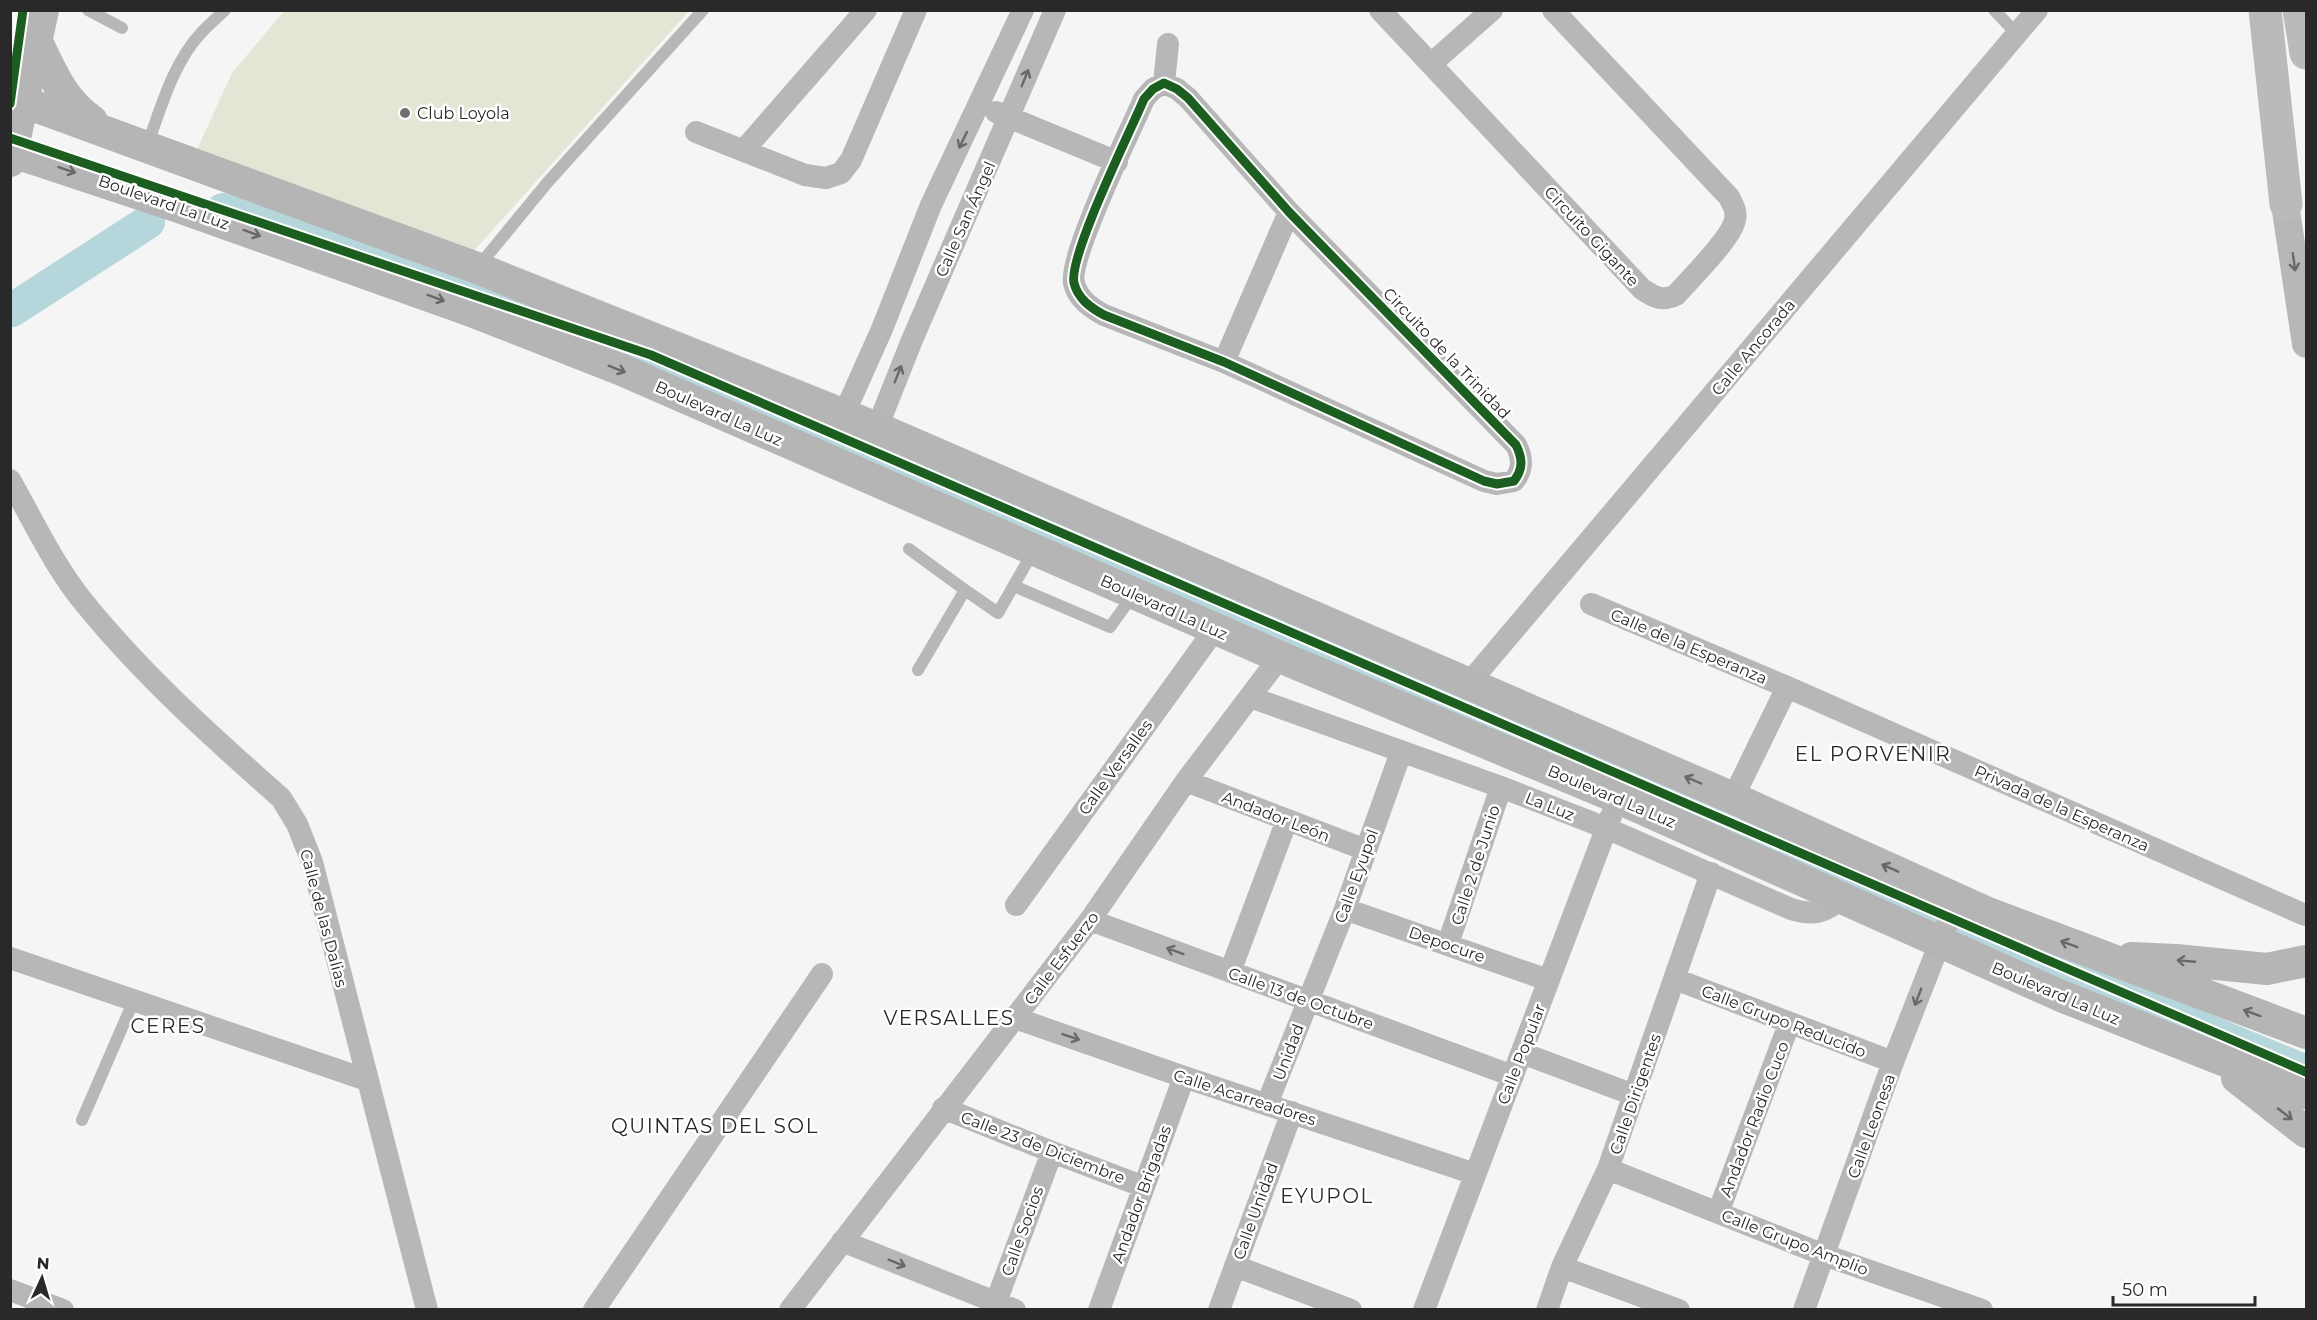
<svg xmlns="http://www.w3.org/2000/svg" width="2317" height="1320" viewBox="0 0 2317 1320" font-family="Montserrat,sans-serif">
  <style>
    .garden { fill: #e2e7d5 }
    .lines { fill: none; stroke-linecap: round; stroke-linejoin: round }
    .river { stroke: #b5d7dc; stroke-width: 34 }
    .service { stroke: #b7b7b7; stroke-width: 12 }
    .minor { stroke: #b7b7b7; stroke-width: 22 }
    .tertiary { stroke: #b7b7b7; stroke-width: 28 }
    .secondary { stroke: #b6b5b6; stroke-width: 32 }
    .primary { stroke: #bababa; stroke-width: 33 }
    .cycleway-casing { stroke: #fff; stroke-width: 13 }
    .cycleway { stroke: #1b5e20; stroke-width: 9 }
    .oneway { stroke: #696969 }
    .oneway2 { stroke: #686869 }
    .poi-dot { fill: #707071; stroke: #fff; stroke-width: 2 }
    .labels { text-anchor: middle; stroke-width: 5; stroke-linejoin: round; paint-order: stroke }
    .poi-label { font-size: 16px; fill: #29292a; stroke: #fff; text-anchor: start }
    .street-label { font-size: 16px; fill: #29292a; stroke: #fff }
    .quarter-label { font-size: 20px; letter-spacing: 1.5px; fill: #29292a; stroke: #fff }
  </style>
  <rect width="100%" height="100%" fill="#f5f5f5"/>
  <!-- garden -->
  <path class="garden" d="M 284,11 L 689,11 L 471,254 L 195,154 L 232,73 Z"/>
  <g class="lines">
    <!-- river -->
    <path class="river" d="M 223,210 L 264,216 L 374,251 L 651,355 L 2142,1004 L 2306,1072
      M 12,310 L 148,222"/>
    <!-- service -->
    <path class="service" d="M 88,10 L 122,28
      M 1994,10 L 2017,34
      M 147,146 C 161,108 173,63 201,33 C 208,25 217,18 225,10
      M 478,267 L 547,183 L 703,10
      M 909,549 L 965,590 L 918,670
      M 1014,586 L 1110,627 L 1133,595
      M 965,590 L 998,613 L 1034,550
      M 82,1120 L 134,1000"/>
    <!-- minor -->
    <path class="minor" d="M 1380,10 L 1642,289 C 1654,297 1662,302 1676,295 C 1690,279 1731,239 1735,220 C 1737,211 1733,205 1729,197 L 1553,10
      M 1431,64 L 1492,10
      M 1164,83 L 1177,89 L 1188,98 L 1289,212 L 1516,445 C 1523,459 1523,469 1514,481 L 1497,484 L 1484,481 L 1224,362 L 1104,315 C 1091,308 1078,299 1074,283 C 1068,257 1131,130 1144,99 L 1153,89 Z
      M 1164,83 L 1168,44
      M 996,112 L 1117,162
      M 696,132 L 805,175 L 826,178 L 841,173 L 851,160 L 916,10
      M 744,150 L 866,10
      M 1224,362 L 1289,212
      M 844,414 L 882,329 L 931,205 L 1023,10
      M 877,428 L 912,340 L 1055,10
      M 10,480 C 34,522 55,568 86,605 C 144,676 213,738 281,798 L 297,824 L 312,862 L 427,1310
      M 1591,604 L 1787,687 L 2305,915
      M 1469,683 L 2037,10
      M 1250,697 L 1501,787 L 1606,828 L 1791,909 C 1813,916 1825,913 1842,898
      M 1186,781 L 1366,850
      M 1733,798 L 1787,687
      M 1016,905 L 1215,629
      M 1345,909 L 1548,980
      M 1090,920 L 1513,1076
      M 1448,944 L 1501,787
      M 10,958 L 367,1080
      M 1230,972 L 1287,820
      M 1675,979 L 1893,1062
      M 1015,1018 L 1184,1077 L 1475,1174
      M 1522,1053 L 1634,1095
      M 1267,1104 L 1345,909 L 1401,752
      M 943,1108 L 1052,1152 L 1142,1186
      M 1608,1169 L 1824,1255 L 1982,1310
      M 1718,1213 L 1789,1024
      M 842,1241 L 1015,1310
      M 1235,1266 L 1351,1310
      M 1562,1267 L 1679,1310
      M 10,1290 L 63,1310
      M 594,1310 L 822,974
      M 790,1310 L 1090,920 L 1186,781 L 1280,657
      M 993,1310 L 1052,1152
      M 1099,1310 L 1184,1077
      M 1219,1310 L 1292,1112
      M 1424,1310 L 1611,816
      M 1547,1310 L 1562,1267 L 1608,1169 L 1711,873
      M 1804,1310 L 1893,1062 L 1957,899"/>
    <!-- tertiary -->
    <path class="tertiary" d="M 2282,184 L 2306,344"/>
    <!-- secondary -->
    <path class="secondary" d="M 37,42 C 52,73 63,101 92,121
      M 10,97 L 477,268 L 877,428 L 1733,798 L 1988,913 L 2306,1033
      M 10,151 L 179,207 L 474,312 L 622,370 L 1280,657 L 1618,798 L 2061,996 L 2306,1093
      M 10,161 L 43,10
      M 2132,958 L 2176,960 L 2267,969 L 2306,961
      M 2237,1078 L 2306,1132"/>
    <!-- primary -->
    <path class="primary" d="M 2265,10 L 2286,204
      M 2299,10 L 2306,53"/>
    <defs>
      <path id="cycleway" d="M 1164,83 L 1177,89 L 1188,98 L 1289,212 L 1516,445 C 1523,459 1523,469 1514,481 L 1497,484 L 1484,481 L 1224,362 L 1104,315 C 1091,308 1078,299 1074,283 C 1068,257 1131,130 1144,99 L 1153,89 Z
        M 10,104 L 23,10
        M 10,138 L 651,355 L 2306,1072"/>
    </defs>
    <!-- cycleway casing -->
    <use href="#cycleway" class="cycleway-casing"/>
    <!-- cycleway -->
    <use href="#cycleway" class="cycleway"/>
  </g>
  <!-- one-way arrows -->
  <defs><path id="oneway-shaft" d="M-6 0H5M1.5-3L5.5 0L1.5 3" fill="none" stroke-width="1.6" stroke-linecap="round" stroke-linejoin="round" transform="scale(1.5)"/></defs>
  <g class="oneway">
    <use href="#oneway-shaft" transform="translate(1025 78) rotate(-68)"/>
    <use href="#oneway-shaft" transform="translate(963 140) rotate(116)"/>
    <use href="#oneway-shaft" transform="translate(2294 262) rotate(82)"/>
    <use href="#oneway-shaft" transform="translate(898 374) rotate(-68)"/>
    <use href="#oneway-shaft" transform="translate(1175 951) rotate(-160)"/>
    <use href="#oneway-shaft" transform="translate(1918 997) rotate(111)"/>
    <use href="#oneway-shaft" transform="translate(1071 1037) rotate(19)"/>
    <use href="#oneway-shaft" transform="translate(897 1263) rotate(22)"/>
  </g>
  <g class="oneway2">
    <use href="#oneway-shaft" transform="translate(67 170) rotate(18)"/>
    <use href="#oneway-shaft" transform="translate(252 233) rotate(20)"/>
    <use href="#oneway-shaft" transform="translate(436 298) rotate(20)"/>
    <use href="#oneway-shaft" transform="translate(617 369) rotate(22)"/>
    <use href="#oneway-shaft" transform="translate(1693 780) rotate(-157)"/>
    <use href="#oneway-shaft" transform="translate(1890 868) rotate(-156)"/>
    <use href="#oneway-shaft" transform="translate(2069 944) rotate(-159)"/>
    <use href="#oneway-shaft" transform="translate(2186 961) rotate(-175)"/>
    <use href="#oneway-shaft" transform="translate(2252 1013) rotate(-159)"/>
    <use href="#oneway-shaft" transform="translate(2285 1114) rotate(38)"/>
  </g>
  <!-- markers -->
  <circle class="poi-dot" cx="405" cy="113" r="6"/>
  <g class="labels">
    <!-- poi labels -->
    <g class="poi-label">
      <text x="417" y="119">Club Loyola</text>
    </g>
    <!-- street labels -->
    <g class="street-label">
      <text transform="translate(164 202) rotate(19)" y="6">Boulevard La Luz</text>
      <text transform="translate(965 219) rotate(-66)" y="6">Calle San Ángel</text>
      <text transform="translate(1592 236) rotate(47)" y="6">Circuito Gigante</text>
      <text transform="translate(1753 347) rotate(-50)" y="6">Calle Ancorada</text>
      <text transform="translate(1447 353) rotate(46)" y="6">Circuito de la Trinidad</text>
      <text transform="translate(719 413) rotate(24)" y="6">Boulevard La Luz</text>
      <text transform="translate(1164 607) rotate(24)" y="6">Boulevard La Luz</text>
      <text transform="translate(1689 646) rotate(23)" y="6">Calle de la Esperanza</text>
      <text transform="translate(1115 767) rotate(-54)" y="6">Calle Versalles</text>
      <text transform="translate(1612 796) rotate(23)" y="6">Boulevard La Luz</text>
      <text transform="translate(1550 806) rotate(22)" y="6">La Luz</text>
      <text transform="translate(2062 808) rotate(24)" y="6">Privada de la Esperanza</text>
      <text transform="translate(1276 816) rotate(21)" y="6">Andador León</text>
      <text transform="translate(1475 865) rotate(-72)" y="6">Calle 2 de Junio</text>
      <text transform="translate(1356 876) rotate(-70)" y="6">Calle Eyupol</text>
      <text transform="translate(324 918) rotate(75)" y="6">Calle de las Dalias</text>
      <text transform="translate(1447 944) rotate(19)" y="6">Depocure</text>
      <text transform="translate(1061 958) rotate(-53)" y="6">Calle Esfuerzo</text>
      <text transform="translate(2056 993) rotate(23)" y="6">Boulevard La Luz</text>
      <text transform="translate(1301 998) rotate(20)" y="6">Calle 13 de Octubre</text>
      <text transform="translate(1784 1021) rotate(21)" y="6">Calle Grupo Reducido</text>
      <text transform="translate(1288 1052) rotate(-69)" y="6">Unidad</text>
      <text transform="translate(1521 1054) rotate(-69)" y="6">Calle Popular</text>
      <text transform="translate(1635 1094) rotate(-71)" y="6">Calle Dirigentes</text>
      <text transform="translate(1245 1097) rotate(18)" y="6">Calle Acarreadores</text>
      <text transform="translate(1754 1119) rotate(-69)" y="6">Andador Radio Cuco</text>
      <text transform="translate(1871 1126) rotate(-70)" y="6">Calle Leonesa</text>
      <text transform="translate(1043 1147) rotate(21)" y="6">Calle 23 de Diciembre</text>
      <text transform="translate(1141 1194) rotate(-70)" y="6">Andador Brigadas</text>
      <text transform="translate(1255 1211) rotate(-70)" y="6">Calle Unidad</text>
      <text transform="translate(1022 1231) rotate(-70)" y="6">Calle Socios</text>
      <text transform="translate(1795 1242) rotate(21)" y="6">Calle Grupo Amplio</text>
    </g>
    <!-- quarter labels -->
    <g class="quarter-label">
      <text x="1873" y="761">EL PORVENIR</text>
      <text x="949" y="1025">VERSALLES</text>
      <text x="168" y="1033">CERES</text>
      <text x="715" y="1133">QUINTAS DEL SOL</text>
      <text x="1327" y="1203">EYUPOL</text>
    </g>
  </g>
  <!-- border -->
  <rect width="2317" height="1320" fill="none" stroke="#29292a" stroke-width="24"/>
  <!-- north arrow -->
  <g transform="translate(42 1278) rotate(4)" stroke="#ffffff" stroke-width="4.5" paint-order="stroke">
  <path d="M0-4.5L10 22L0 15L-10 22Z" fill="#29292a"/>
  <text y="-9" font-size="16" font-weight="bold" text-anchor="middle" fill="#29292a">N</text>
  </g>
  <!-- scale -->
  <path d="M2113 1296v9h142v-9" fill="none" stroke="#29292a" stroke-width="3"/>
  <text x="2122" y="1296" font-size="18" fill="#29292a" stroke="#ffffff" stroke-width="4.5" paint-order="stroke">50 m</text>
</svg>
